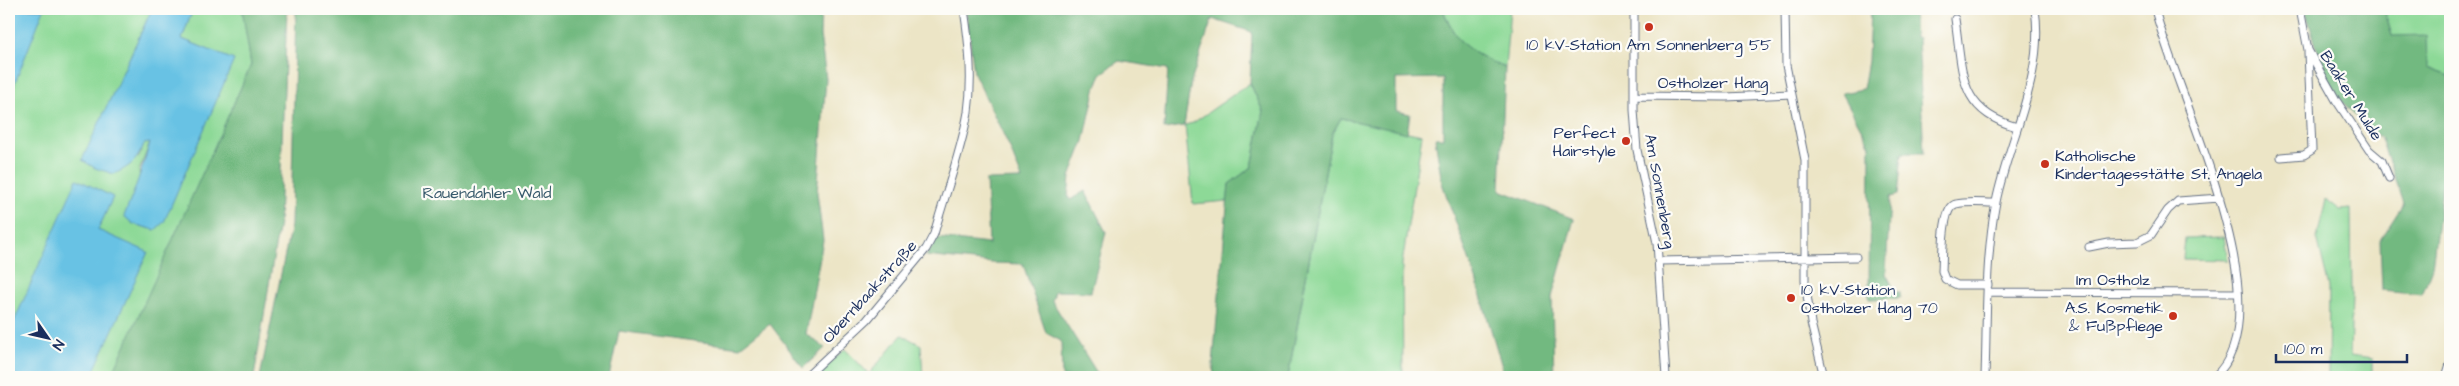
<svg xmlns="http://www.w3.org/2000/svg" width="2459" height="386" viewBox="0 0 2459 386" font-family="'Architects Daughter',sans-serif">
  <style>
    .green { fill: #8dd997; stroke: #54847a }
    .forest { fill: #72b980; stroke: #46746f }
    .water { fill: #67c2e4; stroke: #4178a1 }
    .lines { fill: none; stroke-linecap: round; stroke-linejoin: round }
    .street-casing { stroke: #646f82; stroke-width: 9 }
    .street { stroke: #fff; stroke-width: 7 }
    .poi-dot { fill: #c8321e; stroke: #fdfcf7; stroke-width: 2 }
    .labels { text-anchor: middle; stroke-width: 4.5; stroke-linejoin: round; paint-order: stroke }
    .poi-label { font-size: 16px; fill: #1b2f5e; stroke: #fdfcf7; text-anchor: end }
    .street-label { font-size: 16px; fill: #1b2f5e; stroke: #fdfcf7 }
    .park-label { font-size: 16px; fill: #385a6c; stroke: #fdfcf7 }
  </style>
  <rect width="100%" height="100%" fill="#fdfcf7"/>
  <filter id="ink" filterUnits="userSpaceOnUse"><feTurbulence type="fractalNoise" baseFrequency=".02" numOctaves="2"/><feDisplacementMap in="SourceGraphic" scale="10" xChannelSelector="R" yChannelSelector="G"/><feConvolveMatrix kernelMatrix="1 2 1 2 8 2 1 2 1" color-interpolation-filters="sRGB"/></filter>
  <filter id="wash" filterUnits="userSpaceOnUse"><feTurbulence type="fractalNoise" baseFrequency=".0096" numOctaves="4" result="noise"/><feDisplacementMap in="SourceGraphic" scale="20" xChannelSelector="R" yChannelSelector="G"/><feGaussianBlur stdDeviation="1.12" result="paint"/><feColorMatrix in="noise" values="0 0 0 0 0 0 0 0 0 0 0 0 0 0 0 0 0 1.4 0 .05"/><feComposite in="paint" operator="in"/></filter>
  <g filter="url(#wash)">
    <rect width="100%" height="100%" fill="#ece5c6"/>
    <!-- green -->
    <path class="green" d="M 9,9 L 152,9 L 83,159 L 139,157 L 144,143 L 150,143 L 139,171 L 140,180 L 125,216 L 233,60 L 182,39 L 193,9 L 243,9 L 251,65 L 113,377 L 9,377 Z
      M 1443,9 L 1510,9 L 1505,68 C 1471,52 1456,46 1443,9 Z
      M 2384,9 L 2450,9 L 2450,76 L 2427,68 L 2392,36 Z
      M 1250,83 L 1263,111 L 1252,167 L 1229,184 L 1228,201 L 1193,204 L 1185,125 L 1193,123 Z
      M 1341,118 L 1422,135 L 1402,264 L 1403,377 L 1288,377 L 1332,134 Z
      M 2326,199 L 2340,210 L 2351,209 L 2352,296 L 2350,356 L 2373,359 L 2373,377 L 2328,377 L 2329,288 L 2317,238 Z
      M 2224,237 L 2228,260 L 2183,259 L 2185,238 Z
      M 902,335 L 921,345 L 923,377 L 814,377 L 845,349 L 869,374 Z"/>
    <!-- forest -->
    <path class="forest" d="M 242,9 L 287,9 L 279,223 L 254,377 L 111,377 L 251,65 Z
      M 296,9 L 821,9 L 820,35 L 826,79 L 817,193 L 823,240 L 806,334 L 825,348 L 803,368 L 770,324 L 740,347 L 619,331 L 609,377 L 260,377 L 291,225 Z
      M 966,9 L 1443,9 C 1456,46 1471,52 1505,68 L 1500,190 L 1574,219 L 1552,297 L 1554,377 L 1505,377 L 1476,279 L 1442,183 L 1435,138 L 1443,138 L 1443,78 L 1396,79 L 1396,111 L 1410,114 L 1407,133 L 1341,118 L 1332,134 L 1288,377 L 1214,377 L 1213,363 L 1229,184 L 1252,167 L 1263,111 L 1250,83 L 1252,32 L 1212,19 L 1191,82 L 1184,126 L 1164,129 L 1168,69 L 1119,61 L 1101,74 L 1096,86 L 1084,141 L 1070,177 L 1068,197 L 1070,200 L 1085,191 L 1106,232 L 1091,292 L 1055,291 L 1052,301 L 1097,373 L 1097,377 L 1062,377 L 1061,341 L 1046,333 L 1023,264 L 992,263 L 926,256 L 937,238 L 989,244 L 986,180 L 1022,179 L 1009,146 L 974,73 Z
      M 1870,9 L 1913,9 L 1915,37 L 1918,38 L 1924,153 L 1902,153 L 1898,195 L 1890,197 L 1886,274 L 1896,292 L 1900,292 L 1900,298 L 1869,299 L 1870,145 L 1842,93 L 1863,89 L 1868,61 Z
      M 2305,9 L 2384,9 L 2392,36 L 2426,35 L 2427,68 L 2450,76 L 2450,125 L 2432,268 L 2422,294 L 2382,290 L 2380,240 L 2404,203 L 2381,139 L 2344,104 L 2325,75 Z"/>
    <!-- water -->
    <path class="water" d="M 9,9 L 44,9 L 9,98 Z
      M 152,9 L 193,9 L 182,39 L 234,60 L 164,222 L 155,230 L 133,224 L 124,216 C 135,191 142,168 150,143 L 144,144 C 138,160 130,167 114,174 L 95,168 L 82,160 Z
      M 77,179 L 113,197 L 98,230 L 148,252 L 91,377 L 9,377 L 9,333 Z"/>
  </g>
  <g filter="url(#ink)">
    <g class="lines">
      <defs>
        <path id="street" d="M 1634,9 L 1634,110 L 1637,150 L 1657,243 L 1666,377
          M 1785,9 L 1786,65 L 1805,160 L 1805,281 L 1811,323 L 1824,377
          M 2155,9 C 2173,88 2289,313 2214,377
          M 2300,9 L 2308,50 L 2336,100 L 2369,150 L 2382,161 L 2389,178
          M 1955,19 C 1963,71 1957,111 2017,127
          M 1634,96 L 1726,97 L 1791,94
          M 2281,157 L 2304,155 L 2312,150 L 2308,52
          M 2089,247 L 2109,243 L 2137,242 L 2151,235 L 2168,210 L 2178,201 L 2220,198
          M 1659,261 L 1856,257
          M 1988,285 L 1957,285 L 1945,279 L 1942,271 C 1943,257 1941,207 1956,204 C 1968,201 1984,203 1996,203
          M 1988,292 L 2238,293
          M 806,377 L 867,320 L 926,249 L 934,234 C 945,194 961,153 968,112 C 973,77 969,43 964,9
          M 1985,377 C 1987,319 1985,259 1996,202 C 2009,138 2045,76 2035,9
          M 2446,377 L 2450,364"/>
      </defs>
      <!-- street casing -->
      <use href="#street" class="street-casing"/>
      <!-- street -->
      <use href="#street" class="street"/>
    </g>
  </g>
  <!-- markers -->
  <g class="poi-dot">
    <circle cx="1649" cy="27" r="5"/>
    <circle cx="1626" cy="141" r="5"/>
    <circle cx="2045" cy="164" r="5"/>
    <circle cx="1791" cy="298" r="5"/>
    <circle cx="2173" cy="316" r="5"/>
  </g>
  <g class="labels">
    <!-- poi labels -->
    <g class="poi-label">
      <text x="1649" y="50" text-anchor="middle">10 kV-Station Am Sonnenberg 55</text>
      <text x="1616" y="138">Perfect<tspan x="1616" dy="18">Hairstyle</tspan></text>
      <text x="2055" y="161" text-anchor="start">Katholische<tspan x="2055" dy="18">Kindertagesstätte St. Angela</tspan></text>
      <text x="1801" y="295" text-anchor="start">10 kV-Station<tspan x="1801" dy="18">Ostholzer Hang 70</tspan></text>
      <text x="2163" y="313">A.S. Kosmetik<tspan x="2163" dy="18">&amp; Fußpflege</tspan></text>
    </g>
    <!-- street labels -->
    <g class="street-label">
      <text x="1713" y="88">Ostholzer Hang</text>
      <text transform="translate(2352 95) rotate(58)" y="6">Baaker Mulde</text>
      <text transform="translate(1661 191) rotate(80)" y="6">Am Sonnenberg</text>
      <text x="2113" y="285">Im Ostholz</text>
      <text transform="translate(869 291) rotate(-48)" y="6">Obernbaakstraße</text>
    </g>
    <!-- park labels -->
    <g class="park-label">
      <text x="487" y="198">Rauendahler Wald</text>
    </g>
  </g>
  <!-- margin -->
  <rect width="2459" height="386" fill="none" stroke="#fdfcf7" stroke-width="30"/>
  <!-- north arrow -->
  <g transform="translate(48 338) rotate(124)" stroke="#fdfcf7" stroke-width="4" paint-order="stroke">
  <path d="M0-4L9 19L0 12L-9 19Z" fill="#1b2f5e"/>
  <text y="-8" font-size="14" font-weight="bold" text-anchor="middle" fill="#1b2f5e">N</text>
  </g>
  <!-- scale -->
  <path d="M2276 354v8h131v-8" fill="none" stroke="#1b2f5e" stroke-width="2.5"/>
  <text x="2284" y="354" font-size="15" fill="#1b2f5e" stroke="#fdfcf7" stroke-width="4" paint-order="stroke">100 m</text>
</svg>
